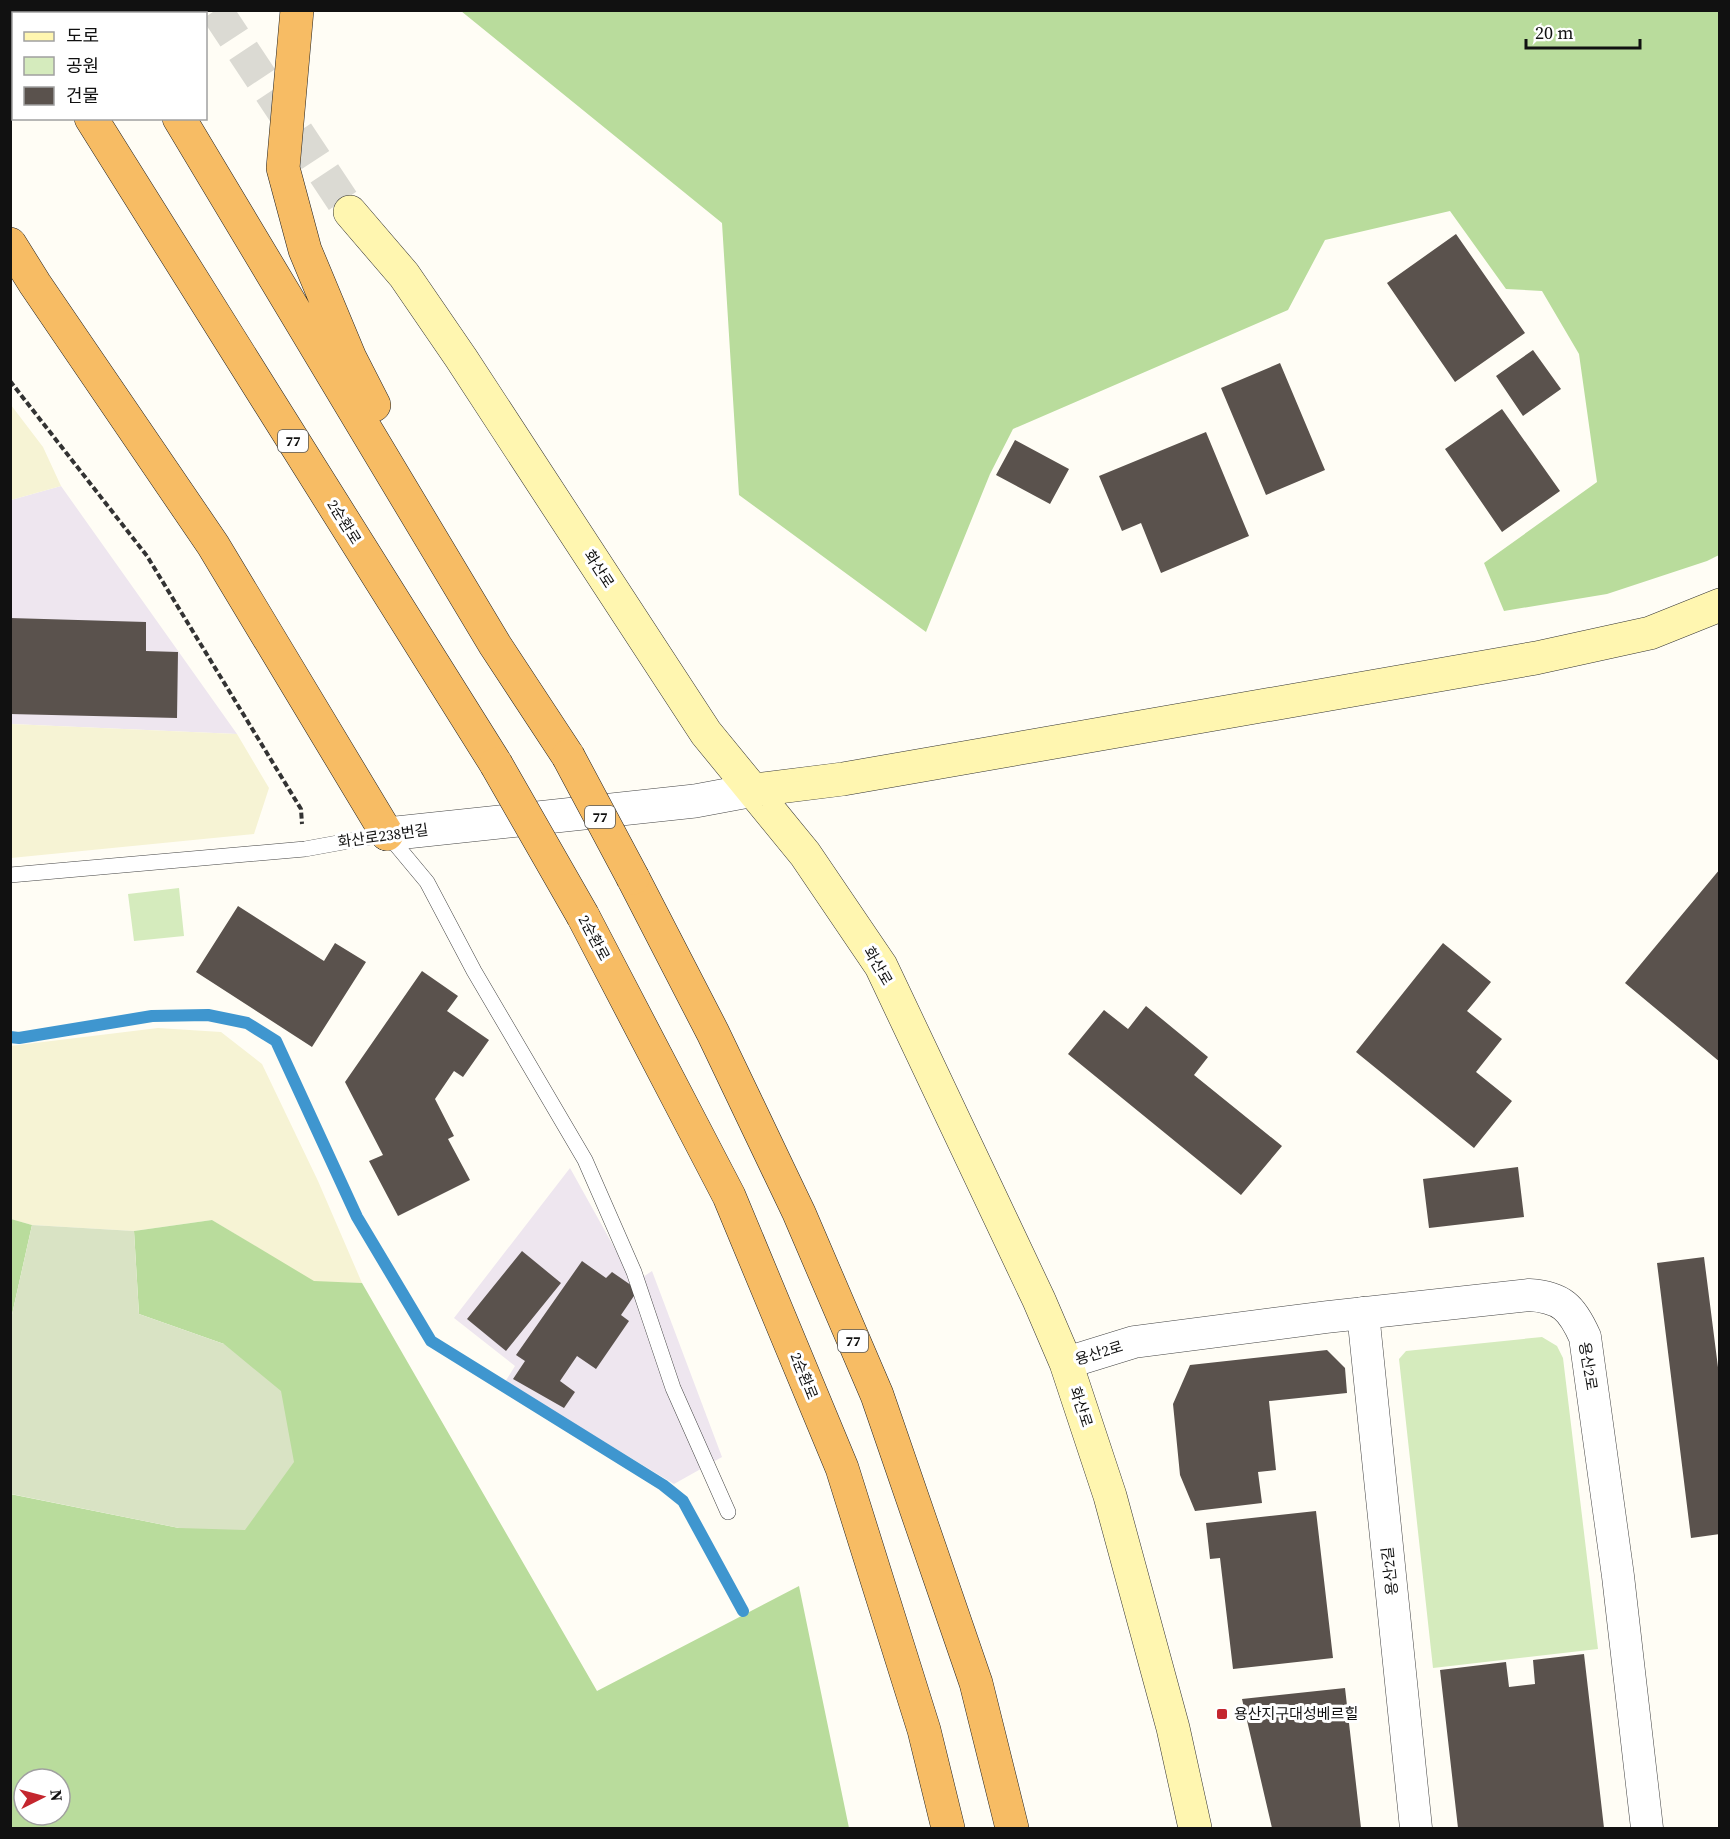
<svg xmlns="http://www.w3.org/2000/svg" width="1730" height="1839" viewBox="0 0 1730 1839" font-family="'Source Serif 4','Noto Sans KR',serif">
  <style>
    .industrial { fill: #eee6ef }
    .farmland { fill: #f6f3d4 }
    .green { fill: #d5ebbd }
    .forest { fill: #b9dc9c; fill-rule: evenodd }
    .cemetery { fill: #d9e3c4 }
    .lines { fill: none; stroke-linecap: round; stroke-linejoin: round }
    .stream { stroke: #3f96cf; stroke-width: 12 }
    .building { fill: #5a524d }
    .secondary-tunnel { stroke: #dbdad3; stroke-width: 33; stroke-dasharray: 33 16; stroke-linecap: butt }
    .service-casing { stroke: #444; stroke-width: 16 }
    .minor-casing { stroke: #444; stroke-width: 33 }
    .tertiary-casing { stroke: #444; stroke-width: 34 }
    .secondary-casing { stroke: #333; stroke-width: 34 }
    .trunk-casing { stroke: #222; stroke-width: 34 }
    .path { stroke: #333; stroke-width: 4; stroke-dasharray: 6 3; stroke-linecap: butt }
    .service { stroke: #fff; stroke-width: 15 }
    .minor { stroke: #fff; stroke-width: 32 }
    .tertiary { stroke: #fff; stroke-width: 33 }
    .secondary { stroke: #fff6b0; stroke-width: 33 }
    .trunk { stroke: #f7bc64; stroke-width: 33 }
    .trunk-bridge-casing { stroke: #222; stroke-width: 34; stroke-linecap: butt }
    .trunk-bridge { stroke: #f7bc64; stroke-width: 33 }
    .poi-dot { fill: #c4262e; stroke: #fff; stroke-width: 2 }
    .labels { text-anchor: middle; stroke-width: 6; stroke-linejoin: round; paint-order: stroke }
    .shield { fill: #fff; stroke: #585858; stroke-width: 1.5 }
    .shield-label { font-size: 14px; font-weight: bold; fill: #111 }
    .street-label { font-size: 15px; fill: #111; stroke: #fff }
    .poi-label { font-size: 15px; fill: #111; stroke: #fff; text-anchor: start }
  </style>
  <rect width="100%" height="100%" fill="#fffdf5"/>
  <!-- industrial -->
  <path class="industrial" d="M 61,486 L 237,734 L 11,724 L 11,500 Z
    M 570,1168 L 634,1283 L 652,1271 L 722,1457 L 674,1484 L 505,1382 L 515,1366 L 454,1318 Z"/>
  <!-- farmland -->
  <path class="farmland" d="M 11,405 L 43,447 L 61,486 L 11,500 Z
    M 11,724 L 237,734 L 269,788 L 254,834 L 11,858 Z
    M 158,1028 L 221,1032 L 262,1064 L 318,1181 L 362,1283 L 314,1282 L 212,1220 L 134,1231 L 32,1225 L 11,1219 L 10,1046 Z"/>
  <!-- green -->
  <path class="green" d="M 179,888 L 184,936 L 134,941 L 128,894 Z
    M 1542,1337 L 1557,1346 L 1563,1358 L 1598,1649 L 1433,1668 L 1399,1359 L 1406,1351 Z"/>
  <!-- forest -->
  <path class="forest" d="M 461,11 L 1719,11 L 1719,555 L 1707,561 L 1607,594 L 1504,611 L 1484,563 L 1597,482 L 1579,354 L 1542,291 L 1506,289 L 1450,211 L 1325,240 L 1288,310 L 1013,429 L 990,474 L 926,632 L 739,495 L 722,223 Z
    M 11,1219 L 32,1225 L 11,1319 Z
    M 212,1220 L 314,1281 L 362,1283 L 597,1691 L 799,1586 L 849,1828 L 11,1828 L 10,1494 L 179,1528 L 224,1344 L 139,1314 L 134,1231 ZM 24,1779 L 60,1779 L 60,1815 L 24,1815 Z"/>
  <!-- cemetery -->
  <path class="cemetery" d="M 32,1225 L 134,1231 L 139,1314 L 224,1344 L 281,1391 L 294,1462 L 245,1530 L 179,1528 L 11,1494 L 11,1319 Z"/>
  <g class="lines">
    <!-- stream -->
    <path class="stream" d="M 10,1037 L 19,1038 L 152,1016 L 208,1015 L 247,1023 L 276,1041 L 357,1217 L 431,1341 L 663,1485 L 683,1501 L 743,1611"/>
  </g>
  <!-- building -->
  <path class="building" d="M 1456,234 L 1525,333 L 1455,382 L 1387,283 Z
    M 1533,350 L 1561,389 L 1523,416 L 1496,376 Z
    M 1280,363 L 1325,470 L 1266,495 L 1221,388 Z
    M 1502,409 L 1560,491 L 1502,532 L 1445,449 Z
    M 1206,432 L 1249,536 L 1161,573 L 1141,523 L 1122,531 L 1099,476 Z
    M 1015,440 L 1069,469 L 1050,504 L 996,475 Z
    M 10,618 L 146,622 L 146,651 L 178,652 L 177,718 L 10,714 Z
    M 1720,869 L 1720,1062 L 1625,983 Z
    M 238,906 L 324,961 L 335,943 L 366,962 L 312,1047 L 196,972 Z
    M 1443,943 L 1491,982 L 1467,1011 L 1502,1039 L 1476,1072 L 1512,1101 L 1474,1148 L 1356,1052 Z
    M 422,971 L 458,996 L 447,1011 L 489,1040 L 463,1077 L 454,1071 L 435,1099 L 454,1136 L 448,1139 L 470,1180 L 398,1216 L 369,1161 L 383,1155 L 345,1082 Z
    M 1146,1006 L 1208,1057 L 1194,1075 L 1282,1146 L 1241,1195 L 1068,1054 L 1104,1010 L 1128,1029 Z
    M 1518,1167 L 1524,1217 L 1429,1228 L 1423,1179 Z
    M 522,1251 L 561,1283 L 506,1351 L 467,1319 Z
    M 1704,1257 L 1720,1383 L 1720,1534 L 1691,1538 L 1657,1263 Z
    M 582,1261 L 606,1278 L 612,1272 L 638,1290 L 621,1315 L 629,1321 L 596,1369 L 577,1356 L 560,1381 L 575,1392 L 564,1408 L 513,1379 L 525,1361 L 516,1355 Z
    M 1327,1350 L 1345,1368 L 1347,1393 L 1269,1401 L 1276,1470 L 1258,1472 L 1262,1503 L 1195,1511 L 1180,1475 L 1173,1404 L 1190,1365 Z
    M 1316,1511 L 1333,1658 L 1233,1669 L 1220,1558 L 1210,1559 L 1206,1523 Z
    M 1584,1654 L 1604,1828 L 1458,1828 L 1440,1670 L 1506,1662 L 1509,1687 L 1535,1684 L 1533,1660 Z
    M 1345,1688 L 1361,1828 L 1272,1828 L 1242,1699 Z"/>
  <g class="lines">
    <!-- secondary-tunnel -->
    <path class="secondary-tunnel" d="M 216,10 L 350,212"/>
    <defs>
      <path id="service" d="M 10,875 L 305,849 L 387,834 L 427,882 L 474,971 L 585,1160 L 634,1272 L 673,1388 L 728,1512"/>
      <path id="minor" d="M 1363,1313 L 1416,1828
        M 1066,1363 L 1134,1342 L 1327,1317 L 1529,1295 C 1562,1297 1572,1308 1585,1337 L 1618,1576 L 1647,1828"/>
      <path id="tertiary" d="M 387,834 L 695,801 L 754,790"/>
      <path id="secondary" d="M 350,212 L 404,275 L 461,358 L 706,733 L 805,854 L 881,966 L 1039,1300 L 1066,1363 L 1110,1496 L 1173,1728 L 1195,1828
        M 754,790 L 843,779 L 1536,658 L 1650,633 L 1720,605"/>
      <path id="trunk" d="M 24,10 L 26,14
        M 112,10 L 114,14
        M 297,10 L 283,168 L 305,250 L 350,358 L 374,405
        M 91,118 L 496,764
        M 179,118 L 495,645 L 568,756
        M 10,244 L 35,284 L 213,545 L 387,834
        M 633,878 L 713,1033 L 799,1213 L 877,1395 L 976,1683 L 1012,1828
        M 583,916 L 729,1196 L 842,1468 L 924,1730 L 948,1828"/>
    </defs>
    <!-- service casing -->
    <use href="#service" class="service-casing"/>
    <!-- minor casing -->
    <use href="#minor" class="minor-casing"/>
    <!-- tertiary casing -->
    <use href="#tertiary" class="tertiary-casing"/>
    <!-- secondary casing -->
    <use href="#secondary" class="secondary-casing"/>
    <!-- trunk casing -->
    <use href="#trunk" class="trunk-casing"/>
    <!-- path -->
    <path class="path" d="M 10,381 L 147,556 L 301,809 L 302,824"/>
    <!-- service -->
    <use href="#service" class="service"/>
    <!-- minor -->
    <use href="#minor" class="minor"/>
    <!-- tertiary -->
    <use href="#tertiary" class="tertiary"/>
    <!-- secondary -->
    <use href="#secondary" class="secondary"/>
    <!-- trunk -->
    <use href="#trunk" class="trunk"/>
    <defs>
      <path id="trunk-bridge" d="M 568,756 L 633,878
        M 496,764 L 583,916"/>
    </defs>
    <!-- trunk-bridge casing -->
    <use href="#trunk-bridge" class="trunk-bridge-casing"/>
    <!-- trunk-bridge -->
    <use href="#trunk-bridge" class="trunk-bridge"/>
  </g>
  <!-- markers -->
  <rect class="poi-dot" x="1216" y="1708" width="12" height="12" rx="3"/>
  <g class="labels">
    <!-- shield labels -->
    <g class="shield">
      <rect x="278" y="430" width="30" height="22" rx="4.5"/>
      <rect x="585" y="806" width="30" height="22" rx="4.5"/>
      <rect x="838" y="1330" width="30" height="22" rx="4.5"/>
    </g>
    <g class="shield-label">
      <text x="293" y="446">77</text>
      <text x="600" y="822">77</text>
      <text x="853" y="1346">77</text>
    </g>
    <!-- street labels -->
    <g class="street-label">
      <text transform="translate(344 522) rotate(58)" y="5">2순환로</text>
      <text transform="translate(599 569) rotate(57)" y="5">화산로</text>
      <text transform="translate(383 836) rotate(-8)" y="5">화산로238번길</text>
      <text transform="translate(594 938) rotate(62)" y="5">2순환로</text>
      <text transform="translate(878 966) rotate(60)" y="5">화산로</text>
      <text transform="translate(1099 1353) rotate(-17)" y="5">용산2로</text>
      <text transform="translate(1588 1366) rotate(81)" y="5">용산2로</text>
      <text transform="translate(804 1376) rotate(68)" y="5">2순환로</text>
      <text transform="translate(1081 1407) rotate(72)" y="5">화산로</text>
      <text transform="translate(1390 1571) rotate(-96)" y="5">용산2길</text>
    </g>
    <!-- poi labels -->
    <g class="poi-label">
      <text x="1234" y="1719">용산지구대성베르힐</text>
    </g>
  </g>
  <!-- border -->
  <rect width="1730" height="1839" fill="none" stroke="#111111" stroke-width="24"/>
  <!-- legend -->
  <rect x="12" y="12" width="195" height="108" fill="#ffffff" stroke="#a0a0a0" stroke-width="1.5"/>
  <rect x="24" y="32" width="30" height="9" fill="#fff6b0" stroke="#a0a0a0" stroke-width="1.5"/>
  <text x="66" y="42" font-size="18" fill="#111111">도로</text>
  <rect x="24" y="57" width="30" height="18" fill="#d5ebbd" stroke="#a0a0a0" stroke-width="1.5"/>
  <text x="66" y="72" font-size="18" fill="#111111">공원</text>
  <rect x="24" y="87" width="30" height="18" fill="#5a524d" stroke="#a0a0a0" stroke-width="1.5"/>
  <text x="66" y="102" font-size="18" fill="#111111">건물</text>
  <!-- north arrow -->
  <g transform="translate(42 1797) rotate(84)"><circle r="28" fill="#ffffff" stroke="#a0a0a0" stroke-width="1.5"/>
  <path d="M0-4.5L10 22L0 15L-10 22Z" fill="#c4262e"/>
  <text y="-9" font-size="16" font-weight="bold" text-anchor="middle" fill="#111111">N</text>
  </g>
  <!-- scale -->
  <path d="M1526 39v9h114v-9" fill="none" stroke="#111111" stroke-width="3"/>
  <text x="1535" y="39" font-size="18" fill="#111111" stroke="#ffffff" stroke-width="4.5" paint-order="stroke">20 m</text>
</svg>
